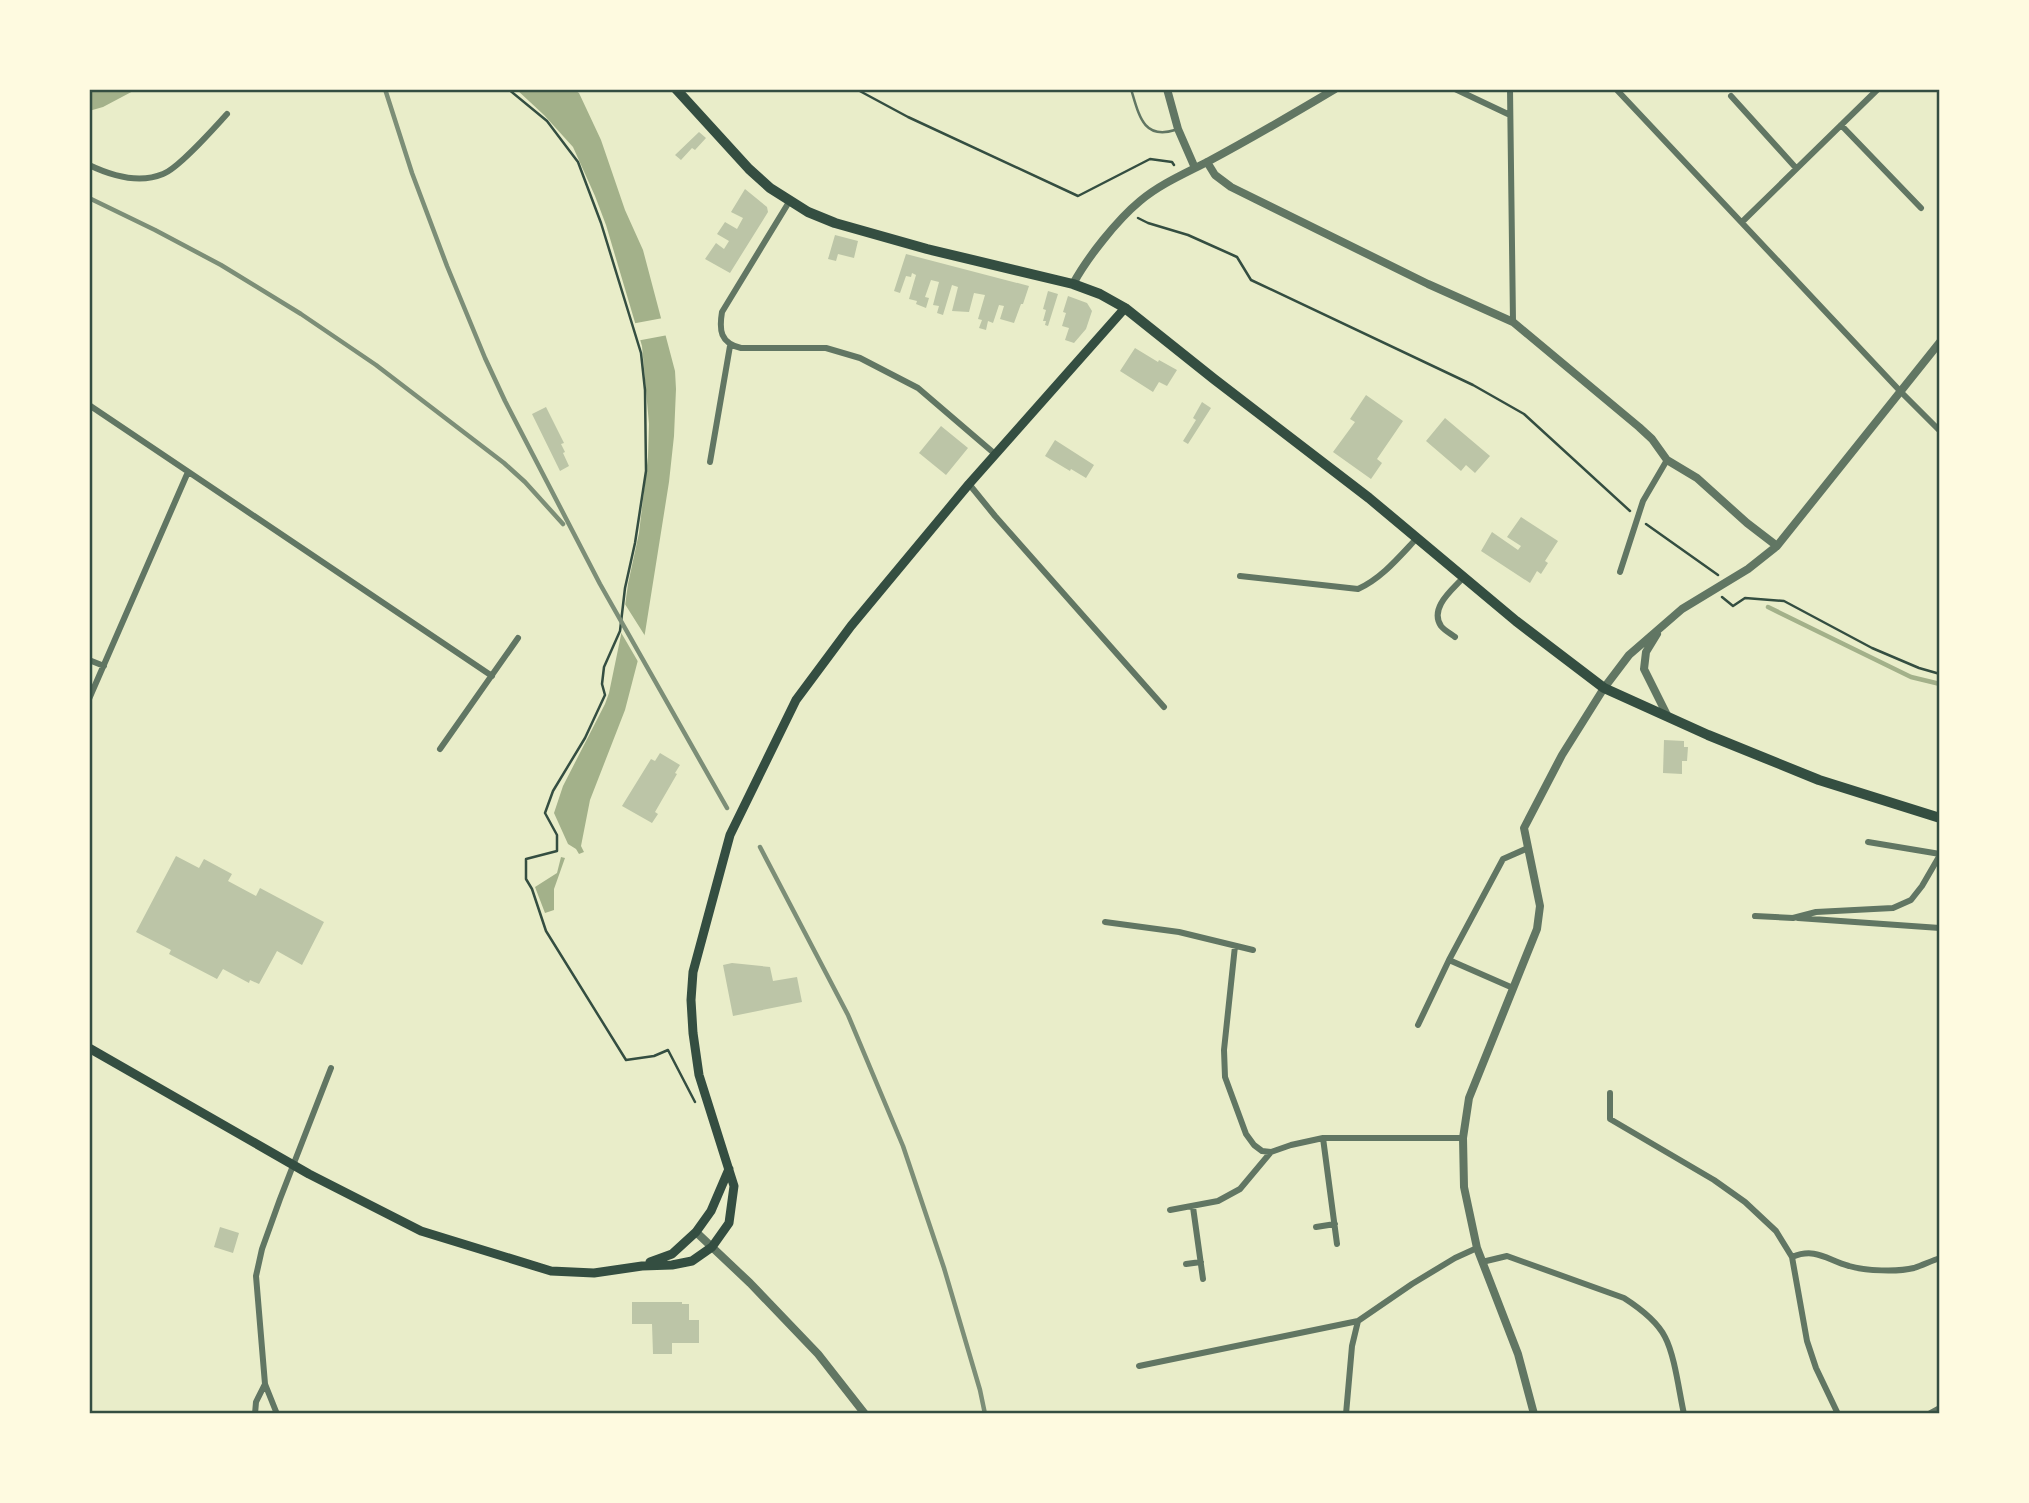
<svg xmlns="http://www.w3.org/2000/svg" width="2029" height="1503" viewBox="0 0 2029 1503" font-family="'Noto Serif',serif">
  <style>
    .water { fill: #a3b18a }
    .pier { fill: #e9edc9 }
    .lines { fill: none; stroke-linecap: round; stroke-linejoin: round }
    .stream { stroke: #a3b18a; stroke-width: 4.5 }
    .building { fill: #bcc5a7 }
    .path { stroke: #344e41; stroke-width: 2.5 }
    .service { stroke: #617663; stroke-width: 2.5 }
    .minor { stroke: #617663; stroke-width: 6 }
    .tertiary { stroke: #617663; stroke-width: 8 }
    .secondary { stroke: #344e41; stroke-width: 9 }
    .primary { stroke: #344e41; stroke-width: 10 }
    .rail { stroke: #7c8e77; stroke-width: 4.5 }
    .neatline { fill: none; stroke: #344e41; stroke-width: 2.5 }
  </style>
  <rect width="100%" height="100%" fill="#e9edc9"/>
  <!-- water -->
  <path class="water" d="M 89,89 L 137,89 L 103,107 L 89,111 Z
    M 516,89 L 573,89 L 579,93 L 601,140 L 625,210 L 643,250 L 675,371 L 676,389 L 674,436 L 669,482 L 645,633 L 625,710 L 590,800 L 581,846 L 584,852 L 579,854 L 576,849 L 568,844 L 554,813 L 563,786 L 605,704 L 609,693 L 621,635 L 628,584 L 639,533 L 648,457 L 649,424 L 642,346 L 606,225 L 595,196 L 573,147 L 544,115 Z
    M 561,857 L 565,858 L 554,889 L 554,910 L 545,913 L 535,887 L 557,873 Z"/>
  <!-- pier -->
  <path class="pier" d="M 663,318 L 668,335 L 636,341 L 631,324 Z
    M 623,601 L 647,639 L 640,665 L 619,629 Z"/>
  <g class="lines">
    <!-- stream -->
    <path class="stream" d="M 1768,607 L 1911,677 L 1940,684"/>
  </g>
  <!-- building -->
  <path class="building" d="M 699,132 L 706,138 L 695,150 L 692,148 L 681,160 L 675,155 Z
    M 745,189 L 767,207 L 768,212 L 730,273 L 705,259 L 716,243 L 724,249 L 729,241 L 717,234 L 725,222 L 737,229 L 743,218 L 731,212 Z
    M 835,235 L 858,241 L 854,258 L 838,254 L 836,261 L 828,259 Z
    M 906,254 L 1029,286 L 1023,304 L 1021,304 L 1014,323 L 1000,319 L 1004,306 L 999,305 L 993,323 L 988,321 L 986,330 L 979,328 L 982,320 L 978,319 L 985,295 L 974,293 L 969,312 L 952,311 L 958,287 L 952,285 L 943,315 L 937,313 L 939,306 L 933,305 L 939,282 L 931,280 L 925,297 L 929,298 L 926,308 L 916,304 L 917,301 L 909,299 L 916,275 L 912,273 L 911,277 L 906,276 L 900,293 L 894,291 Z
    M 1048,291 L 1058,294 L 1048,326 L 1045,325 L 1046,321 L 1043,321 L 1046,310 L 1043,309 Z
    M 1068,296 L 1087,303 L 1092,311 L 1086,329 L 1074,343 L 1065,340 L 1069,328 L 1062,326 L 1066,313 L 1063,312 Z
    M 1135,348 L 1158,362 L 1159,360 L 1177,370 L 1167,386 L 1159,382 L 1153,392 L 1120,371 Z
    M 1366,395 L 1403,421 L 1377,459 L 1382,463 L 1371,479 L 1333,452 L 1355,422 L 1350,419 Z
    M 1202,402 L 1211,408 L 1188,444 L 1183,441 L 1196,420 L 1193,418 Z
    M 546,407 L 564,443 L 561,444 L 565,452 L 563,453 L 569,466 L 560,471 L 532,414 Z
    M 1445,418 L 1490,456 L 1475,473 L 1466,465 L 1461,471 L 1426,441 Z
    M 941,426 L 968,448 L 946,475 L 919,453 Z
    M 1055,440 L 1094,465 L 1086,478 L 1071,469 L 1070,471 L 1045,456 Z
    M 1521,517 L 1558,541 L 1545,561 L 1548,563 L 1541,574 L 1537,571 L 1530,583 L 1481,551 L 1492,532 L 1518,550 L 1521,546 L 1507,537 Z
    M 1664,740 L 1684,741 L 1684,747 L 1688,747 L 1687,761 L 1682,761 L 1682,774 L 1663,773 Z
    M 660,753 L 680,765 L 675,773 L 677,774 L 655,812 L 658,814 L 652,823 L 622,806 L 651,759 L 655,761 Z
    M 176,856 L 199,868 L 204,859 L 232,874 L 228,881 L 256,896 L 260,888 L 324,922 L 302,965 L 277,951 L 259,984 L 250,980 L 249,983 L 223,969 L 217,979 L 169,954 L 171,950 L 136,932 Z
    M 732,963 L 770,967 L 773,981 L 797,977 L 802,1002 L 733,1016 L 723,965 Z
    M 220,1227 L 239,1233 L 233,1253 L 214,1247 Z
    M 632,1302 L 682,1302 L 682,1304 L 689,1304 L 689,1320 L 699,1320 L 699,1343 L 672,1343 L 672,1354 L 653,1354 L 652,1324 L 632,1324 Z"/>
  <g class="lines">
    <!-- path -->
    <path class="path" d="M 508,89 L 547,121 L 578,162 L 601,223 L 641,353 L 645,390 L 646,471 L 635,543 L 625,588 L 620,631 L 604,667 L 602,684 L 605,695 L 585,738 L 553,791 L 545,813 L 557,835 L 557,851 L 526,859 L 526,879 L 532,889 L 546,931 L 626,1060 L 654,1056 L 668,1050 L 695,1102
      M 856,89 L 908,117 L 1078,196 L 1150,159 L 1172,162 L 1174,165
      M 1138,218 L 1148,223 L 1188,235 L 1237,257 L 1251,280 L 1473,385 L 1524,414 L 1630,511
      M 1646,524 L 1718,575
      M 1722,597 L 1733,606 L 1745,598 L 1784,601 L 1872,648 L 1919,668 L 1940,674"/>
    <!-- service -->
    <path class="service" d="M 1131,89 C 1139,115 1143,140 1175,130"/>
    <!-- minor -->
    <path class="minor" d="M 1455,89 L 1510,115
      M 1510,89 L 1513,322
      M 1616,89 L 1901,392 L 1940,431
      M 1731,96 L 1796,168
      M 1841,125 L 1921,208
      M 89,165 C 112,176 139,184 163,174 C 179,168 214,128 227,114
      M 789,202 L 722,312 C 719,330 720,343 741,348 L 826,348 L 860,358 L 918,388 L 995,454
      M 1742,222 L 1878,89
      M 89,405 L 492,676
      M 710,462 L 730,346
      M 969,484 L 995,516 L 1164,707
      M 1620,572 L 1643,501 L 1667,460
      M 1240,576 L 1358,589 C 1382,578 1399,557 1417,538
      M 1455,637 C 1451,634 1444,630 1441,626 C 1429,608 1452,590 1463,578
      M 89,660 L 104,666
      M 89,699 L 188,472
      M 440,749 L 518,638
      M 1868,842 L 1940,854
      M 1755,916 L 1793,918 L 1816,912 L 1893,908 L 1911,900 L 1922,886 L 1940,855
      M 1798,918 L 1940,928
      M 1105,922 L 1179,932 L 1253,950
      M 1235,946 L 1224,1050 L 1225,1077 L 1246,1134 L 1254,1145 L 1262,1151 L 1271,1152
      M 1449,960 L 1513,988
      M 1418,1025 L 1449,960 L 1503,859 L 1528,848
      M 1610,1093 L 1610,1119 L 1714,1180 L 1745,1202 L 1776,1231 L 1792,1257 L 1807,1341 L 1816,1368 L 1838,1414
      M 1323,1138 L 1337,1244
      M 1193,1207 L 1203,1279
      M 1170,1210 L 1218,1201 L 1240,1189 L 1271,1152 L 1291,1145 L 1323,1138 L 1463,1138
      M 1316,1227 L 1335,1224
      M 1792,1257 C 1816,1247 1827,1260 1849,1266 C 1865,1271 1898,1272 1914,1268 C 1923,1265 1931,1261 1940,1258
      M 1482,1262 L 1507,1256 L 1624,1298 C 1638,1307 1657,1321 1665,1337 C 1675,1356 1679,1392 1684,1414
      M 1186,1264 L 1201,1262
      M 1139,1366 L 1358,1321 L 1412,1284 L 1455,1258 L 1477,1248
      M 255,1414 L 256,1402 L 265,1384
      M 277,1414 L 265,1384 L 256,1276 L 262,1249 L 280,1199 L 331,1068
      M 1346,1414 L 1352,1346 L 1358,1321
      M 1929,1414 L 1940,1408"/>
    <!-- tertiary -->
    <path class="tertiary" d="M 1167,89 L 1178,129 L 1195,168
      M 1207,162 L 1215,175 L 1231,187 L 1428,284 L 1513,322 L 1639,427 L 1652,439 L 1667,460 L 1697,478 L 1747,523 L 1777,546
      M 1073,284 C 1087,258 1117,220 1140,201 C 1160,184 1186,173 1209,161 C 1252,138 1293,114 1335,89
      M 1657,634 L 1646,652 L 1644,669 L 1668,717
      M 696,1232 L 750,1283 L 818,1354 L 865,1414
      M 1534,1414 L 1518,1354 L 1477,1248 L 1464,1187 L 1463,1138 L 1469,1098 L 1537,929 L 1540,906 L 1524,828 L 1562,755 L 1604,688 L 1629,655 L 1682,609 L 1748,569 L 1777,546 L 1940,342"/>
    <!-- secondary -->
    <path class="secondary" d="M 89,1048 L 309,1174 L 421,1231 L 551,1271 L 594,1273 L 642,1266 L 672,1265 L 692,1261 L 712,1247 L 729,1223 L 734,1186 L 699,1075 L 693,1033 L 691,1000 L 693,972 L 730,835 L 796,700 L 851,626 L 969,484 L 1125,308
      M 650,1262 L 672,1254 L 696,1232 L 711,1211 L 729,1169"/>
    <!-- primary -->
    <path class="primary" d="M 676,89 L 749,169 L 770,188 L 808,212 L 835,223 L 927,249 L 1073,284 L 1100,294 L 1125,308 L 1214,379 L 1369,498 L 1516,621 L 1604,688 L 1708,735 L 1819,780 L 1940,818"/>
    <!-- rail -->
    <path class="rail" d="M 385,89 L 412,173 L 447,266 L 485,358 L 505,401 L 600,584 L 727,808
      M 89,198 L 155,230 L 221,265 L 301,314 L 376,365 L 504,463 L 525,482 L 563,524
      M 760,847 L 848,1015 L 903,1146 L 944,1268 L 980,1390 L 985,1414"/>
  </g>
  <!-- border -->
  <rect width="2029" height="1503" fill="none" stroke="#fefae0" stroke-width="182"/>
  <rect x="91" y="91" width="1847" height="1321" class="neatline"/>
</svg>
